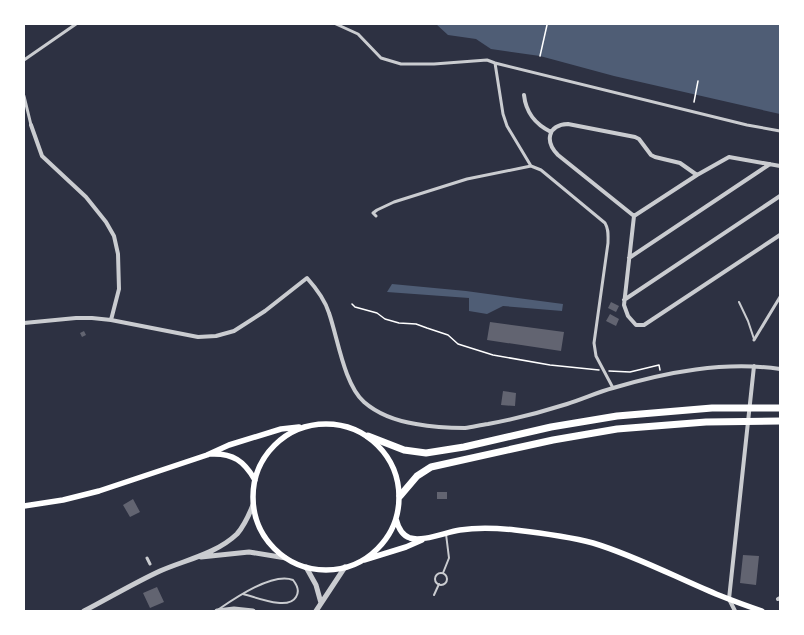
<svg xmlns="http://www.w3.org/2000/svg" width="804" height="635" viewBox="0 0 804 635" font-family="Cabin,sans-serif">
  <style>
    .water { fill: #4f5d75 }
    .building { fill: #626471 }
    .lines { fill: none; stroke-linecap: round; stroke-linejoin: round }
    .path { stroke: #fff; stroke-width: 1.5 }
    .service { stroke: #caccd0; stroke-width: 2 }
    .pedestrian { stroke: #caccd0; stroke-width: 3 }
    .minor { stroke: #caccd0; stroke-width: 4 }
    .tertiary { stroke: #caccd0; stroke-width: 5 }
    .secondary { stroke: #fff; stroke-width: 5.5 }
    .motorway { stroke: #fff; stroke-width: 7 }
  </style>
  <rect width="100%" height="100%" fill="#2d3142"/>
  <!-- water -->
  <path class="water" d="M 436,24 L 780,24 L 780,114 L 614,76 L 540,56 L 491,49 L 476,39 L 448,35 Z
    M 392,284 L 466,291 L 563,304 L 562,311 L 503,306 L 487,314 L 469,311 L 469,298 L 387,292 Z"/>
  <!-- building -->
  <path class="building" d="M 611,302 L 619,306 L 616,312 L 608,308 Z
    M 610,314 L 619,319 L 616,326 L 606,321 Z
    M 490,322 L 564,332 L 561,351 L 487,340 Z
    M 84,331 L 86,335 L 82,337 L 80,333 Z
    M 503,391 L 516,393 L 515,406 L 501,405 Z
    M 437,492 L 447,492 L 447,499 L 437,499 Z
    M 133,499 L 140,512 L 130,517 L 123,505 Z
    M 743,555 L 759,556 L 756,585 L 740,583 Z
    M 157,587 L 164,602 L 150,608 L 143,593 Z"/>
  <g class="lines">
    <!-- path -->
    <path class="path" d="M 540,56 L 547,25
      M 694,102 L 698,81
      M 352,304 L 355,307 L 377,313 L 385,319 L 399,323 L 416,324 L 427,328 L 448,335 L 458,344 L 493,355 L 550,365 L 599,370
      M 609,371 L 630,372 L 659,365 L 660,370"/>
    <!-- service -->
    <path class="service" d="M 739,302 L 748,321 L 754,339
      M435 579a6 6 0 1 1 12 0a6 6 0 1 1-12 0Z
      M 443,573 L 449,558 L 446,534
      M 434,595 L 439,584
      M 219,609 C 235,598 273,572 293,580 C 297,585 300,591 296,597 C 288,611 256,597 243,594"/>
    <!-- pedestrian -->
    <path class="pedestrian" d="M 336,24 L 358,34 L 381,58 L 401,64 L 434,64 L 487,60 L 495,63 L 747,125 L 780,131
      M 24,60 L 76,24
      M 495,63 L 503,114 L 507,126 L 531,166 L 541,170 L 605,223 C 609,230 608,235 608,243 L 594,343 L 596,356 L 613,388
      M 24,96 L 31,125
      M 376,216 L 373,213 L 377,210 L 394,202 L 467,179 L 531,166
      M 754,340 L 780,297
      M 147,558 L 150,564"/>
    <!-- minor -->
    <path class="minor" d="M 524,95 C 526,113 535,124 551,132
      M 31,125 L 42,156 L 86,197 L 106,222 L 114,236 L 118,254 L 119,289 L 111,320
      M 780,166 L 729,157 L 697,175 L 680,163 L 655,157 L 651,155 L 639,139 L 635,137 L 568,124 C 547,125 545,142 558,155 L 634,216 L 624,305 L 628,316 L 636,325 L 644,325 L 780,235
      M 634,216 L 697,175
      M 629,258 L 770,164
      M 624,300 L 780,196
      M 24,323 L 76,318 L 92,318 L 111,320 L 198,337 L 216,336 L 234,331 L 265,311 L 307,278 C 316,288 325,300 329,313 C 338,339 344,384 364,402 C 379,415 397,421 416,424 C 432,427 449,428 465,428 C 472,427 481,425 488,424 C 515,419 542,412 567,404 C 583,399 598,392 613,388 C 667,372 724,361 780,369
      M 778,599 L 780,598
      M 735,611 L 729,599 L 754,366"/>
    <!-- tertiary -->
    <path class="tertiary" d="M 201,557 L 249,552 L 286,558
      M 306,567 L 316,585 L 321,603
      M 84,611 C 109,598 134,583 160,571 C 185,560 216,554 237,534 C 244,526 249,515 253,505
      M 217,611 L 234,609 L 253,611
      M 316,611 L 345,567"/>
    <!-- secondary -->
    <path class="secondary" d="M253 497a73 73 0 1 1 146 0a73 73 0 1 1-146 0Z
      M 211,454 C 233,453 244,461 255,480
      M 24,506 L 63,500 L 99,491 L 207,455 L 229,445 L 281,429 L 299,427
      M 396,519 C 398,527 401,535 410,538 C 423,542 446,532 460,530 C 479,527 497,528 515,530 C 541,533 567,536 593,543 C 636,556 675,577 716,594 C 731,600 747,606 762,611
      M 364,560 L 406,547 L 422,540"/>
    <!-- motorway -->
    <path class="motorway" d="M 368,436 L 404,450 L 426,453 L 464,447 L 551,427 L 617,416 L 712,408 L 780,408
      M 400,496 L 417,476 L 431,467 L 553,440 L 617,429 L 706,422 L 780,421"/>
  </g>
  <!-- border -->
  <rect width="804" height="635" fill="none" stroke="#ffffff" stroke-width="50"/>
</svg>
